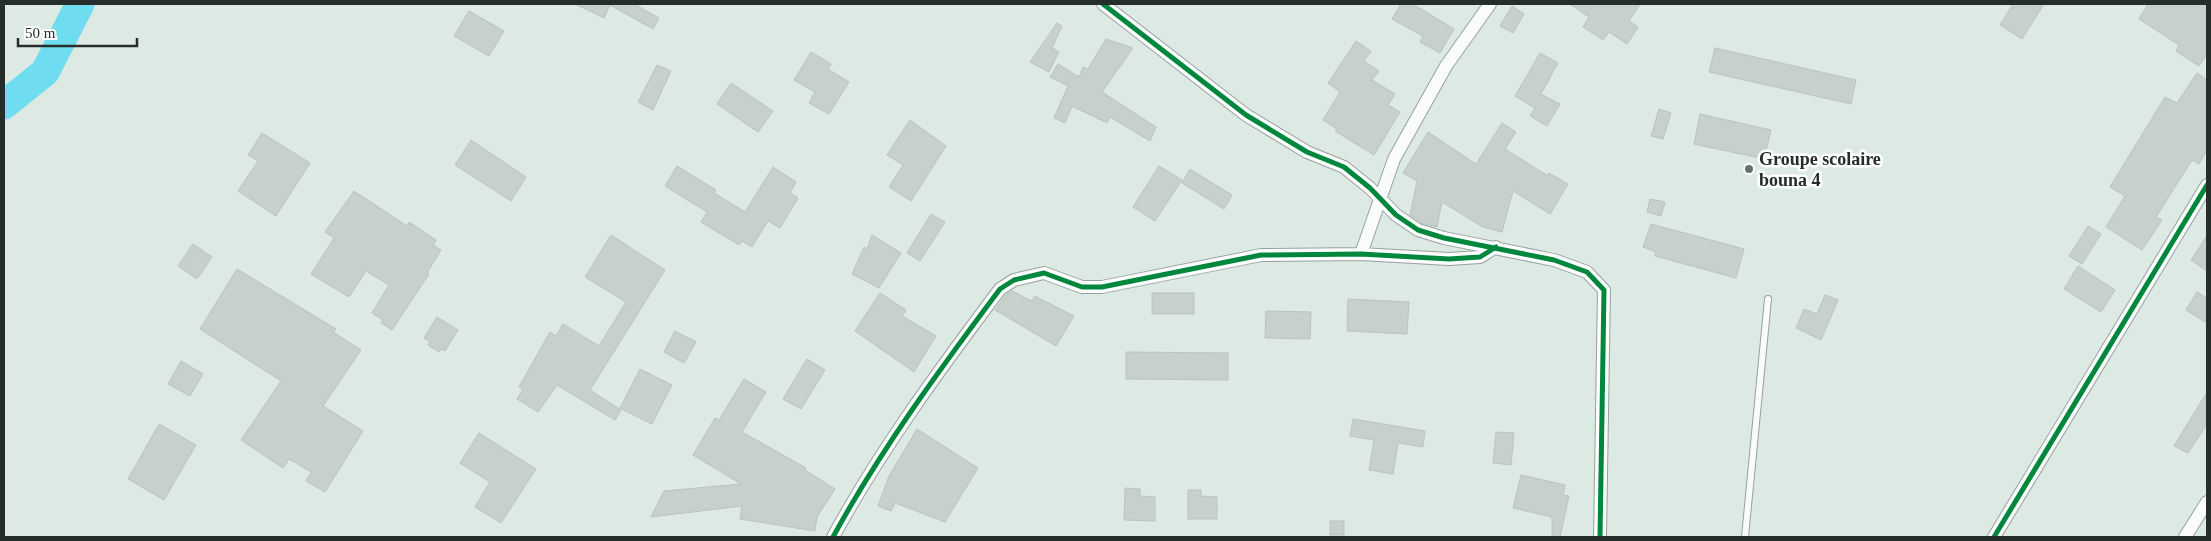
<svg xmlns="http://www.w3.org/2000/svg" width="2211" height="541" viewBox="0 0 2211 541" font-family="'Times New Roman',serif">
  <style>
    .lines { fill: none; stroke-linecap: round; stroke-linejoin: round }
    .river { stroke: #70dcf0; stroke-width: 29 }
    .building { fill: #c7d0ca; stroke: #bac3be }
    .lane-casing { stroke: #98a19e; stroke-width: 8 }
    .street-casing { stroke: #98a19e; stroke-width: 14 }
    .lane { stroke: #fafcfb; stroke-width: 6 }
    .street { stroke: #fafcfb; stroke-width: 12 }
    .cycleway-casing { stroke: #fff; stroke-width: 8 }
    .cycleway { stroke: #00873e; stroke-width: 5 }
    .poi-dot { fill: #66706c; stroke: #fff; stroke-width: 2 }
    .labels { text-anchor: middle; stroke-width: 5; stroke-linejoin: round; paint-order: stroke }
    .poi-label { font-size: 18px; font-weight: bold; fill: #262e2b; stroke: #fff; text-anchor: start }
  </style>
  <rect width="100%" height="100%" fill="#ddeae4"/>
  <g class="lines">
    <!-- river -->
    <path class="river" d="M 4,105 L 45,72 L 80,4"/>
  </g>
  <!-- building -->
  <path class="building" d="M 575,4 L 634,4 L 659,18 L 653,29 L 610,5 L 604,18 Z
    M 1401,4 L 1413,4 L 1454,29 L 1440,53 L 1420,42 L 1423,36 L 1392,19 Z
    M 1570,4 L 1640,4 L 1629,21 L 1638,27 L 1627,44 L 1609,32 L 1603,40 L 1583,27 L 1589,17 Z
    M 2013,4 L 2044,4 L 2022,39 L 2000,25 Z
    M 2148,4 L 2207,4 L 2207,54 L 2199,66 L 2176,51 L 2179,45 L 2139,19 Z
    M 1512,6 L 1524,14 L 1513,33 L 1500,26 Z
    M 469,11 L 504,31 L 489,56 L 454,36 Z
    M 1057,23 L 1062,26 L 1052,48 L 1059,52 L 1049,72 L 1030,62 Z
    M 1106,39 L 1133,48 L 1102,92 L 1156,127 L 1150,141 L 1110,117 L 1107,123 L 1072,106 L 1065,123 L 1054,118 L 1068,86 L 1050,77 L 1058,64 L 1079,77 L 1083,67 L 1088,69 Z
    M 1356,41 L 1371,51 L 1364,61 L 1379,71 L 1372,80 L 1395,94 L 1388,105 L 1400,112 L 1374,155 L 1335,131 L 1337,129 L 1323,120 L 1340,92 L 1328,83 Z
    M 1715,48 L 1856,80 L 1851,104 L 1709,72 Z
    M 811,52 L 831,64 L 828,69 L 849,82 L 829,114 L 809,103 L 815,92 L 794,80 Z
    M 1540,53 L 1558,63 L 1541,94 L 1560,104 L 1547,126 L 1530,116 L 1535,108 L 1515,96 Z
    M 657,65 L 671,71 L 653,110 L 638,102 Z
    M 2197,73 L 2207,80 L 2207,150 L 2199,164 L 2192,160 L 2156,217 L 2162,220 L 2142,250 L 2106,227 L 2125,196 L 2110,187 L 2165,97 L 2177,103 Z
    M 731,83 L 773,111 L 758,132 L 717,104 Z
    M 1659,109 L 1671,113 L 1663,139 L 1651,136 Z
    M 1700,114 L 1771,130 L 1764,159 L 1694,144 Z
    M 910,120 L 946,146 L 911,201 L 889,187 L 903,165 L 887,155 Z
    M 1502,123 L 1516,132 L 1505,149 L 1548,176 L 1549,173 L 1568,184 L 1550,214 L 1513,191 L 1502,232 L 1483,227 L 1442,202 L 1437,227 L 1422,223 L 1410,215 L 1417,181 L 1403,173 L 1428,132 L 1476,164 Z
    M 262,133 L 310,163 L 276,216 L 238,191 L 258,161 L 248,155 Z
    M 471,140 L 526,177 L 511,201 L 455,165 Z
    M 677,166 L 716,190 L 714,193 L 745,212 L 773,167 L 796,182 L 790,193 L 798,198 L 780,228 L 768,221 L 752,247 L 742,241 L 739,245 L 701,222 L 707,212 L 665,186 Z
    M 1159,166 L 1182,180 L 1155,221 L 1133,207 Z
    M 1190,169 L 1232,195 L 1224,209 L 1182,183 Z
    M 354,191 L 407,226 L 409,222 L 436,240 L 433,245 L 441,250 L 427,273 L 429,274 L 392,330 L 381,323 L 383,320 L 372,313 L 389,285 L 366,271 L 349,297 L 311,274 L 334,238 L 325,232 Z
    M 1650,199 L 1665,202 L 1661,216 L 1647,212 Z
    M 931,214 L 945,222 L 920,261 L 907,253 Z
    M 1651,224 L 1744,249 L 1736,278 L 1655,256 L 1656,252 L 1643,247 Z
    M 2088,226 L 2101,234 L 2082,264 L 2069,256 Z
    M 611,235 L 665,270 L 590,390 L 621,410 L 615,420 L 557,385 L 538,412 L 517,399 L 523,389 L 519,387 L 550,332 L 556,336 L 563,324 L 599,346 L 626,302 L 585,277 Z
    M 872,235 L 901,253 L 879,288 L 852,274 L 864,247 L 867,249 Z
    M 2207,236 L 2207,271 L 2191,260 Z
    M 193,244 L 212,257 L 197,279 L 178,266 Z
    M 2078,266 L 2115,290 L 2101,312 L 2064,289 Z
    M 237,269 L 336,329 L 333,332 L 361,350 L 323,406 L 363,431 L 325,492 L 306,481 L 311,472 L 289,459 L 283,468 L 241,440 L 281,381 L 200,329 Z
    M 1012,291 L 1032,301 L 1035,296 L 1074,316 L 1056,346 L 995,310 L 1006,295 Z
    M 2197,292 L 2207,298 L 2207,323 L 2186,310 Z
    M 880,293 L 906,310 L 902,316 L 936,336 L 914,372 L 855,331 Z
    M 1152,293 L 1194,293 L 1194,314 L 1152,314 Z
    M 1825,295 L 1838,300 L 1821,340 L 1796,328 L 1804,309 L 1817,314 Z
    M 1348,299 L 1409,302 L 1407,334 L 1347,331 Z
    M 1266,311 L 1311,312 L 1310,339 L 1265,338 Z
    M 437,317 L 458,330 L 445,351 L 441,349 L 439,352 L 428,345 L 430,342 L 424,338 Z
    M 675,331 L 696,342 L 684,363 L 664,352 Z
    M 1126,352 L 1228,353 L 1228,380 L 1126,379 Z
    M 807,359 L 825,370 L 801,409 L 783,399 Z
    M 181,361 L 203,374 L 190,396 L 168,384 Z
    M 640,369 L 672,385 L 652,424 L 620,408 Z
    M 744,379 L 766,392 L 742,432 L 806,468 L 805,470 L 835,489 L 817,517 L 815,531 L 740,519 L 742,506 L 651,517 L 664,491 L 741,484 L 693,455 L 715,418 L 719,420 Z
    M 2207,392 L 2207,424 L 2188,453 L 2174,446 Z
    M 1353,419 L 1425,431 L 1423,447 L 1398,443 L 1393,474 L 1369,470 L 1374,440 L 1350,436 Z
    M 159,424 L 196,445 L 164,500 L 128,479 Z
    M 917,429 L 978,468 L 945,522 L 895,503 L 891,511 L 878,506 L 889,476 Z
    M 1496,432 L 1514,433 L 1511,465 L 1493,463 Z
    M 479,433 L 536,469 L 501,523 L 475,507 L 490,482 L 460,463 Z
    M 1521,475 L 1565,485 L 1563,495 L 1569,496 L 1560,537 L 1552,537 L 1552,517 L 1513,508 Z
    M 1125,488 L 1140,489 L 1140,496 L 1155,497 L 1155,521 L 1124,520 Z
    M 1188,490 L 1201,490 L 1201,496 L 1217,497 L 1217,519 L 1188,519 Z
    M 1330,521 L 1344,521 L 1344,535 L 1330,535 Z"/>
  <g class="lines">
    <defs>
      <path id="lane" d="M 1745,537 L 1768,299"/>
      <path id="street" d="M 1103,4 L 1246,115 L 1307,152 L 1344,167 L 1370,188 L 1396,215 L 1418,230 L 1444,238 L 1554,260 L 1587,272 L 1604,290 L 1600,537
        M 1361,254 L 1394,159 L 1446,66 L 1490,4
        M 833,537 C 881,449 940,369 1000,289 L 1014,280 L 1044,273 L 1082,287 L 1102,287 L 1261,255 L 1361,254 L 1449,259 L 1480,257 L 1496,247
        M 1994,537 L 2207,185
        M 2185,537 L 2207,502"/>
    </defs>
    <!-- lane casing -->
    <use href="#lane" class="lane-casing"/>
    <!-- street casing -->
    <use href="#street" class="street-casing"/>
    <!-- lane -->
    <use href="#lane" class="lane"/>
    <!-- street -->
    <use href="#street" class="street"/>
    <defs>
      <path id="cycleway" d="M 1103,4 L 1246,115 L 1307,152 L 1344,167 L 1370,188 L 1396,215 L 1418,230 L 1444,238 L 1554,260 L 1587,272 L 1604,290 L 1600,537
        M 833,537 C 881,449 940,369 1000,289 L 1014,280 L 1044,273 L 1082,287 L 1102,287 L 1261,255 L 1361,254 L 1449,259 L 1480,257 L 1496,247
        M 1994,537 L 2207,185"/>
    </defs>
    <!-- cycleway casing -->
    <use href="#cycleway" class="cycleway-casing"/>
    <!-- cycleway -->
    <use href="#cycleway" class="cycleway"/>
  </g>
  <!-- markers -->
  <circle class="poi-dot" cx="1749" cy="169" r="5"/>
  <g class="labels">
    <!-- poi labels -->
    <g class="poi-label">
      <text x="1759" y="165">Groupe scolaire<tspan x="1759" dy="21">bouna 4</tspan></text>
    </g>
  </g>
  <!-- border -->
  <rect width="2211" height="541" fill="none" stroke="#262e2b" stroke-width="10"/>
  <!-- scale -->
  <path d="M18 38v8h119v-8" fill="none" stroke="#262e2b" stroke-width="2.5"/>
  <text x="25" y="38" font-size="15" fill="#262e2b" stroke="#ffffff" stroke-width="4" paint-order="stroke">50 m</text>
</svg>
